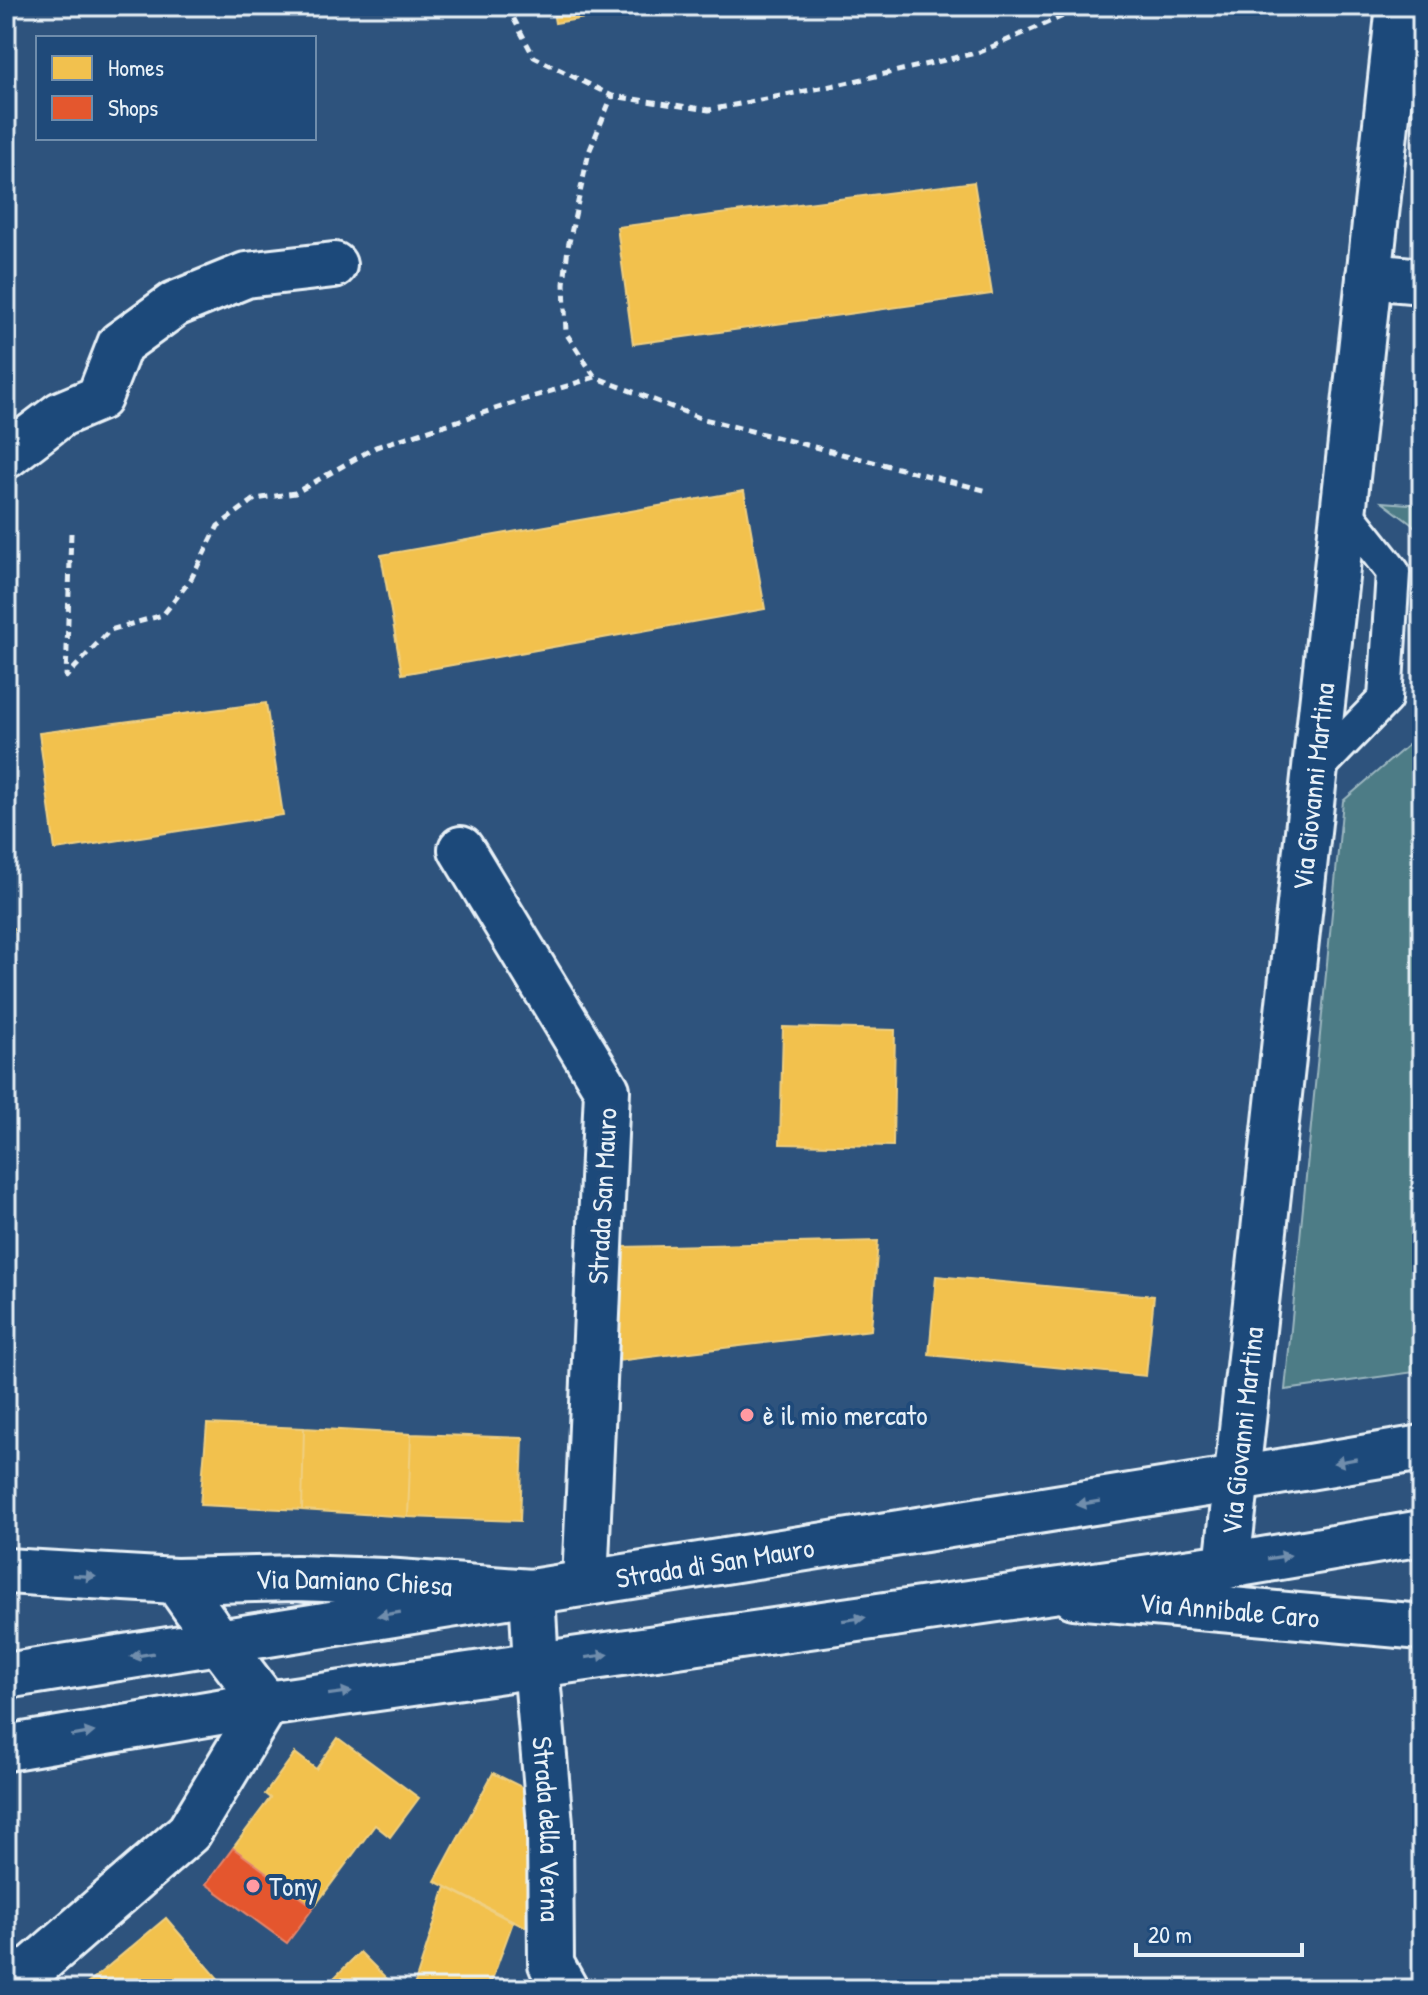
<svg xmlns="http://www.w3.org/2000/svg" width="1428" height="1995" viewBox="0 0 1428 1995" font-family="'Patrick Hand',sans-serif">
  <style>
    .green { fill: #4e7c86; stroke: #9bb6bf; stroke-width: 2 }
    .homes { fill: #f2c14e; stroke: #efcf81; stroke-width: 2 }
    .shops { fill: #e4572e; stroke: #e5856b; stroke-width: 2 }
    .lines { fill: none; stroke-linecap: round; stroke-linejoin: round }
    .lane-casing { stroke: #e8f1f8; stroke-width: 38 }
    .street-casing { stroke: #e8f1f8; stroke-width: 50 }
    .secondary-casing { stroke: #e8f1f8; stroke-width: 50 }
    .path { stroke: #e8f1f8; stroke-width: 5; stroke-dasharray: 8 6; stroke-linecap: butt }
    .lane { stroke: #1f4a7a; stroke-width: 32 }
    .street { stroke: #1f4a7a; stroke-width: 44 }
    .secondary { stroke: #1f4a7a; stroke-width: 44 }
    .oneway { fill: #6f8dac }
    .poi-dot { fill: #ff9aa2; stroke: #1f4a7a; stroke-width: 3 }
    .labels { text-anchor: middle; stroke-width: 8; stroke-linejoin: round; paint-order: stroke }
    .street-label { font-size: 28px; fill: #e8f1f8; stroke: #1f4a7a }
    .poi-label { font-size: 28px; fill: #e8f1f8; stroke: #1f4a7a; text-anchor: start }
  </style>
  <rect width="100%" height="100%" fill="#2e537d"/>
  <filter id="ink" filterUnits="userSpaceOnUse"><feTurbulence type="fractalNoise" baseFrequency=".0125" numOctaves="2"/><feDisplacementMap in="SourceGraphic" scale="16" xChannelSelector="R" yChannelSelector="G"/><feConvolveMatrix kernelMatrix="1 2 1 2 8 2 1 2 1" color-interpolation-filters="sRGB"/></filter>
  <g filter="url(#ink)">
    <!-- green -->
    <path class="green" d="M 1382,502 L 1422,505 L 1422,532 Z
      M 1422,710 L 1422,1371 L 1285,1390 L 1343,801 L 1421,734 Z"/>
    <!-- homes -->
    <path class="homes" d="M 552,6 L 655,6 L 555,23 Z
      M 974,182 L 992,294 L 633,344 L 617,227 Z
      M 744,491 L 765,609 L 402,674 L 381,555 Z
      M 266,703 L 283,815 L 55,850 L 39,733 Z
      M 6,928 L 13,928 L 12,979 L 6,979 Z
      M 783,1027 L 895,1030 L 893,1146 L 780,1144 Z
      M 878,1241 L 871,1330 L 616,1361 L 622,1247 Z
      M 936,1276 L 1154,1296 L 1146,1376 L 929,1355 Z
      M 207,1424 L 304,1428 L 302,1510 L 200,1505 Z
      M 304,1428 L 411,1434 L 408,1517 L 302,1510 Z
      M 411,1434 L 523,1438 L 520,1521 L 408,1517 Z
      M 338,1738 L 419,1798 L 390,1837 L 375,1825 L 314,1907 L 233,1848 L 270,1798 L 265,1794 L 295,1753 L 316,1769 Z
      M 493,1773 L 532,1792 L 526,1927 L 435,1881 Z
      M 446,1887 L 513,1922 L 489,1988 L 492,1989 L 413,1989 Z
      M 166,1918 L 227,1989 L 81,1989 Z
      M 360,1952 L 397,1989 L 323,1989 Z"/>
    <!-- shops -->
    <path class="shops" d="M 233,1848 L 314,1907 L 287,1943 L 206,1884 Z"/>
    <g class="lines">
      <defs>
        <path id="lane" d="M 1315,771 L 1385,699 L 1393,572 L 1343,509"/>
        <g id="street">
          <path d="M 1369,276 L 1422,281"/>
          <path d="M 6,456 L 61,414 L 99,398 L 120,344 L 175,304 L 246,275 L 334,265"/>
          <path d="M 461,849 L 607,1090 L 585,1583"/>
          <path id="s1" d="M 1227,1566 L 1399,6"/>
          <path d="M 6,1571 L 176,1581 L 219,1642 L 266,1704 L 189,1832 L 9,1989"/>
          <path id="s2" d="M 176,1581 L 296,1578 L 385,1581 L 532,1592 L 536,1665 L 550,1824 L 551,1964 L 565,1989"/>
          <path id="s3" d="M 1074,1596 L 1422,1627"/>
        </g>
        <g id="secondary">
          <path id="s4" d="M 6,1676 L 1237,1479 L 1422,1448"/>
          <path d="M 6,1748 L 266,1704 L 1227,1566 L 1422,1533"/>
        </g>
      </defs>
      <!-- lane casing -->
      <use href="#lane" class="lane-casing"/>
      <!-- street casing -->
      <use href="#street" class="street-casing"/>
      <!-- secondary casing -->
      <use href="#secondary" class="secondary-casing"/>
      <!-- path -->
      <path class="path" d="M 507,6 L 534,57 L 612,96 L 709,110 L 841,84 L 980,52 L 1072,12
        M 595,377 L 566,333 L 564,284 L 568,247 L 589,152 L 612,96
        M 71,533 L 66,677 L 110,630 L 163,615 L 191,579 L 218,526 L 255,499 L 295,493 L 376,447 L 595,377 L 700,418 L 988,491"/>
      <!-- lane -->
      <use href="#lane" class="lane"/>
      <!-- street -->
      <use href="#street" class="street"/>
      <!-- secondary -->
      <use href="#secondary" class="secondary"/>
    </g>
    <!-- one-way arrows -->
    <defs><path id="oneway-solid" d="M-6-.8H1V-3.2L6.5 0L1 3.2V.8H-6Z" transform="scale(2)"/></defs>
    <g class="oneway">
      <use href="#oneway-solid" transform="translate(1345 1461) rotate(170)"/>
      <use href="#oneway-solid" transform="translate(1088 1503) rotate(171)"/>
      <use href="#oneway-solid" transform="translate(1279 1557) rotate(-9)"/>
      <use href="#oneway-solid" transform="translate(84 1576) rotate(3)"/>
      <use href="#oneway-solid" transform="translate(389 1614) rotate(171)"/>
      <use href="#oneway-solid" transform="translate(854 1619) rotate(-8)"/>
      <use href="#oneway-solid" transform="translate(142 1655) rotate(171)"/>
      <use href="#oneway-solid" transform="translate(597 1656) rotate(-8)"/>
      <use href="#oneway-solid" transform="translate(340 1693) rotate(-8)"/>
      <use href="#oneway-solid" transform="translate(83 1734) rotate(-10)"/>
    </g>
  </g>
  <!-- markers -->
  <g class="poi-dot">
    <circle cx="747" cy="1415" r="8"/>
    <circle cx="253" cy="1886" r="8"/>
  </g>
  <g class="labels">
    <!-- street labels -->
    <g class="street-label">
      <text dy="10" stroke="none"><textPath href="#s1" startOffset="784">Via Giovanni Martina</textPath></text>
      <text transform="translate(602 1196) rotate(-87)" y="10">Strada San Mauro</text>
      <text dy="10" stroke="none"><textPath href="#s1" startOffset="136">Via Giovanni Martina</textPath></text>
      <text dy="10" stroke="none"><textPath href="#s4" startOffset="718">Strada di San Mauro</textPath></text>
      <text dy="10" stroke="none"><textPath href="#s2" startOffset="178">Via Damiano Chiesa</textPath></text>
      <text dy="10" stroke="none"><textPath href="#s3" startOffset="156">Via Annibale Caro</textPath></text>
      <text dy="10" stroke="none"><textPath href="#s2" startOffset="594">Strada della Verna</textPath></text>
    </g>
    <!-- poi labels -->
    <g class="poi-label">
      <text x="763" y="1425">è il mio mercato</text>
      <text x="269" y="1896">Tony</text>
    </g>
  </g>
  <!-- margin -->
  <rect width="1428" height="1995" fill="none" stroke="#1f4a7a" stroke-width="32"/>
  <rect x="16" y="16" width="1396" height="1963" fill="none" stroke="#e8f1f8" stroke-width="3" filter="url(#ink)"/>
  <!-- legend -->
  <rect x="36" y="36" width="280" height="104" fill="#1f4a7a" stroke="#6f8dac" stroke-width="2"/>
  <rect x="52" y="56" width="40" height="24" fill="#f2c14e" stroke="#6f8dac" stroke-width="2"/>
  <text x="108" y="76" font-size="24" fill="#e8f1f8">Homes</text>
  <rect x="52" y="96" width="40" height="24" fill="#e4572e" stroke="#6f8dac" stroke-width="2"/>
  <text x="108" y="116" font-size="24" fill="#e8f1f8">Shops</text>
  <!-- scale -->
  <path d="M1136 1943v12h166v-12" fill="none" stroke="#e8f1f8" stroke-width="4"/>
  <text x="1148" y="1943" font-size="24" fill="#e8f1f8" stroke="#1f4a7a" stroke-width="6" paint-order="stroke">20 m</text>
</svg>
